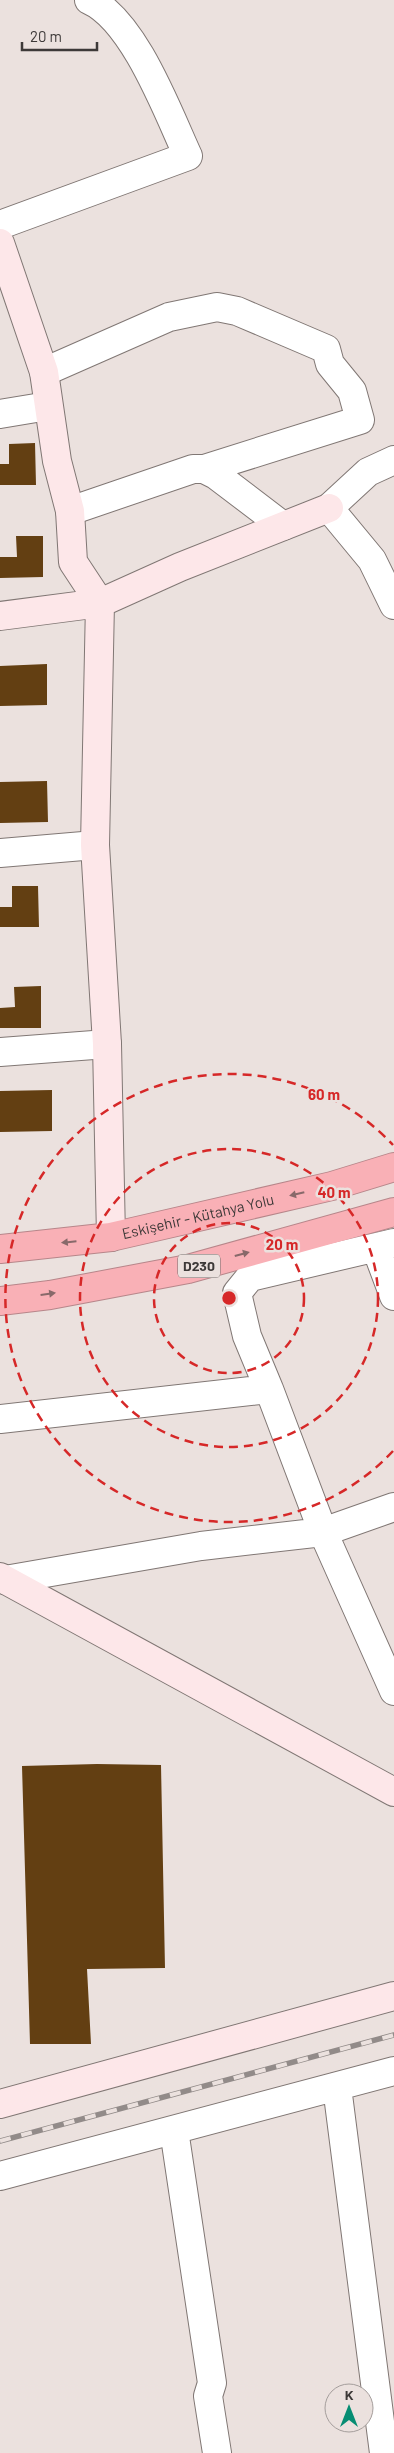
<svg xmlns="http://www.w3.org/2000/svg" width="394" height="2453" viewBox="0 0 394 2453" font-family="Barlow,sans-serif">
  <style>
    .building { fill: #633f12 }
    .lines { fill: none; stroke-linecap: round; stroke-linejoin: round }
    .street-casing { stroke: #807774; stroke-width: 30 }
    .secondary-casing { stroke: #807774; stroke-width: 30 }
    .highway-casing { stroke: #b7868a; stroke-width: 30 }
    .street { stroke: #fff; stroke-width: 28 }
    .secondary { stroke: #fde7e9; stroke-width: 28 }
    .highway { stroke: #f9b0b6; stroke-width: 28 }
    .rail-casing { stroke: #928b89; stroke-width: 5.5 }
    .rail { stroke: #ebe1de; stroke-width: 4; stroke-dasharray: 11; stroke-linecap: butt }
    .oneway { fill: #88696a }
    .ring { fill: none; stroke: #d62828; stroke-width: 2.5; stroke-dasharray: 9 6 }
    .labels { text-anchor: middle; stroke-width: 5; stroke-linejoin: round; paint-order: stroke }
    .shield { fill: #ebe1de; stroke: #716b6a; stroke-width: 1 }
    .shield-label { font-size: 14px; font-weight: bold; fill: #3d3938 }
    .street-label { font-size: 15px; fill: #3d3938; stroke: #ebe1de }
    .centre { fill: #d62828; stroke: #ebe1de; stroke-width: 2.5 }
    .ring-label { font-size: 15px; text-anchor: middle; font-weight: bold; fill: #d62828; stroke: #ebe1de; stroke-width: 5; stroke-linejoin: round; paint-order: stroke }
  </style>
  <rect width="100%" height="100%" fill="#ebe1de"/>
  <!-- building -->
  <path class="building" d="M 35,443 L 36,485 L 0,485 L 0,464 L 9,464 L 9,444 Z
    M 16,536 L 43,536 L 43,577 L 0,578 L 0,557 L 17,557 Z
    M 47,664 L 47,705 L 0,706 L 0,666 Z
    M 47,781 L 48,822 L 0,823 L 0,782 Z
    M 12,886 L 38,886 L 39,927 L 0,927 L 0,907 L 12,907 Z
    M 41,986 L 41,1028 L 0,1028 L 0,1008 L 15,1007 L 14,987 Z
    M 52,1090 L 52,1131 L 0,1132 L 0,1091 Z
    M 97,1764 L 161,1765 L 165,1968 L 87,1969 L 91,2044 L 30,2044 L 22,1766 Z"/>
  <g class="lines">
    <defs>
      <path id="street" d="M 0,225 L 188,156 C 168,113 134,20 89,0
        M 44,372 L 169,317 L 217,307 L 237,311 L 326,349 L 330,364 L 352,391 L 360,420 L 204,469
        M 0,414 L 48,406
        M 394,460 L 368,472 L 329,508 L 372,560 L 394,605
        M 70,511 L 193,469 L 204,469 L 216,475 L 283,526
        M 0,853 L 95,845
        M 0,1052 L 107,1044
        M 376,1248 L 394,1296
        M 269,1389 L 247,1336 L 237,1293 L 250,1277 L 394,1243
        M 0,1419 L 269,1389 L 323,1532 L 394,1691
        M 5,1580 L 201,1546 L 323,1532 L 394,1507
        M 337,2087 L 384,2453
        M 174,2130 L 212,2383 L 208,2396 L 217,2453
        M 0,2176 L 394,2071"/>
      <path id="secondary" d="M 0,243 L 44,372 L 57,461 L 70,511 L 73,562 L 100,603 L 95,845 L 107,1044 L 111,1237
        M 0,616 L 100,603 L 180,567 L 329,508
        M 0,1577 L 394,1792
        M 0,2104 L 394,1996"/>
      <g id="highway">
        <path id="s1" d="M 0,1249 L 111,1237 L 332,1186 L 394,1167"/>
        <path d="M 0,1301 L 50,1295 L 188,1269 L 394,1212"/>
      </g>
    </defs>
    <!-- street casing -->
    <use href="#street" class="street-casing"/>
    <!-- secondary casing -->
    <use href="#secondary" class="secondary-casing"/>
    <!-- highway casing -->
    <use href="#highway" class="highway-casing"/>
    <!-- street -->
    <use href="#street" class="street"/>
    <!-- secondary -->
    <use href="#secondary" class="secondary"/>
    <!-- highway -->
    <use href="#highway" class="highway"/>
    <defs>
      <path id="rail" d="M 0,2141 L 394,2035"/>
    </defs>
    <!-- rail casing -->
    <use href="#rail" class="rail-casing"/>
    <!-- rail -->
    <use href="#rail" class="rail"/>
  </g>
  <!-- one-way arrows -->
  <defs><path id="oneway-solid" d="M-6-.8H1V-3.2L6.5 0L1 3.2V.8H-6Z" transform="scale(1.25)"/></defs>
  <g class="oneway">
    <use href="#oneway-solid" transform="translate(297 1194) rotate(167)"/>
    <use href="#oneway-solid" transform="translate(69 1242) rotate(174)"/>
    <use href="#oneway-solid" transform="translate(242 1254) rotate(-15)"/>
    <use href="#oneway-solid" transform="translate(48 1294) rotate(-8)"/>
  </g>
  <!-- distance rings -->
  <g class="ring">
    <circle cx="229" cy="1298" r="75"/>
    <circle cx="229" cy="1298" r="149"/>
    <path d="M393 1451A224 224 0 1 1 393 1145"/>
  </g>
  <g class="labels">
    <!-- shield labels -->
    <rect class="shield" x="178" y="1254.5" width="42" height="23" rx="4"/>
    <g class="shield-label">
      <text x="199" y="1271">D230</text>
    </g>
    <!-- street labels -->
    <g class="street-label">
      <text dy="5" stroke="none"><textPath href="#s1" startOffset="201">Eskişehir - Kütahya Yolu</textPath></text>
    </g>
  </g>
  <circle cx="229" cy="1298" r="8" class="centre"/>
  <g class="ring-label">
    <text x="324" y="1100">60 m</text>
    <text x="334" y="1198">40 m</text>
    <text x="282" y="1250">20 m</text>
  </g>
  <!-- north arrow -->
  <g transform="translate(349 2408)"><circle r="24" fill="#ebe1de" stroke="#a59e9c"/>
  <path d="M0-4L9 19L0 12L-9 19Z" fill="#068d73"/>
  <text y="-8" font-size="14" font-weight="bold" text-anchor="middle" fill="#3d3938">K</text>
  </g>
  <!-- scale -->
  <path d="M22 42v8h75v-8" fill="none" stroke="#3d3938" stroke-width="2.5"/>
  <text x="30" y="42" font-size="15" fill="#3d3938" stroke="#ebe1de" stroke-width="4" paint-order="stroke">20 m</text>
</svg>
